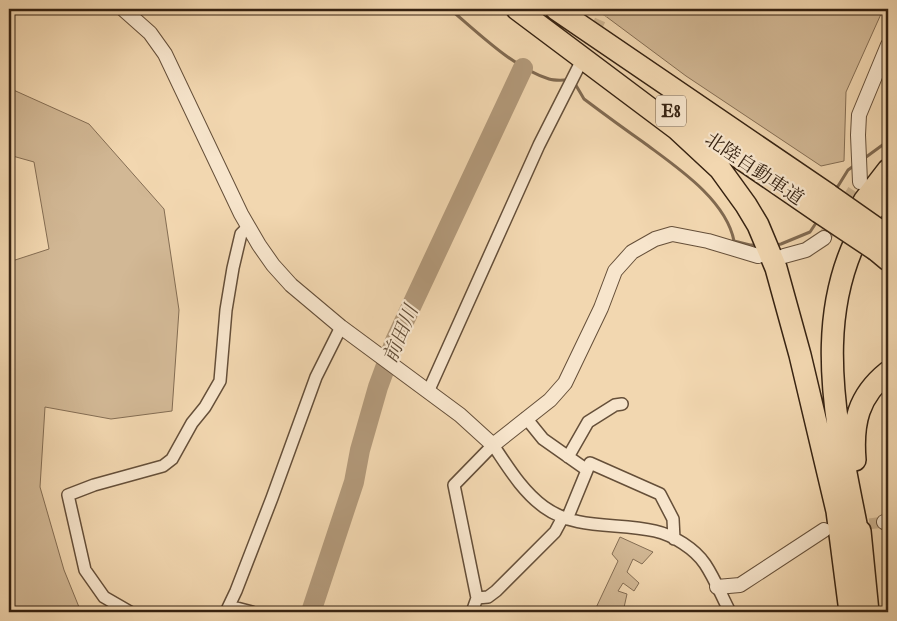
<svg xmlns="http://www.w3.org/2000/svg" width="897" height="621" viewBox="0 0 897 621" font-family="'IM FELL English','Noto Serif JP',serif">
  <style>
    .green { fill: #d2b895; stroke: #846d53 }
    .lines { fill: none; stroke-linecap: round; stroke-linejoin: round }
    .stream { stroke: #806950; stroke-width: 3 }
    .river { stroke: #b2997a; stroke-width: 20 }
    .minor-tunnel { stroke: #ccb390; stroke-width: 11; stroke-dasharray: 11 5.5; stroke-linecap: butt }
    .tertiary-tunnel { stroke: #ccb390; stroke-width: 14; stroke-dasharray: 14 7; stroke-linecap: butt }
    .minor-casing { stroke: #654f39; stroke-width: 14 }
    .tertiary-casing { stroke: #654f39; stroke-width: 16 }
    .motorway-casing { stroke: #362211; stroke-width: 24 }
    .minor { stroke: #f7e5cc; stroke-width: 11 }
    .tertiary { stroke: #f7e5cc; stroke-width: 14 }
    .motorway { stroke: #f2d7b0; stroke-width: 21 }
    .motorway-bridge-casing { stroke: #362211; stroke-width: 24; stroke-linecap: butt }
    .motorway-bridge { stroke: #f2d7b0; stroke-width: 21 }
    .labels { text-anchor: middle; stroke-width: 4.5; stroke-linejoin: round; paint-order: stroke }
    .shield { fill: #f7e5cc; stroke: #705c49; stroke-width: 1 }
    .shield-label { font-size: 18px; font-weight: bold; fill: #362211 }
    .street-label { font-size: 19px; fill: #362211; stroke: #f7e5cc }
    .water-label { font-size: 20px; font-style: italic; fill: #614c36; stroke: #f7e5cc }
  </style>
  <rect width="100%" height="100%" fill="#f2d7b0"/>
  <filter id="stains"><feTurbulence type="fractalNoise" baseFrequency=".004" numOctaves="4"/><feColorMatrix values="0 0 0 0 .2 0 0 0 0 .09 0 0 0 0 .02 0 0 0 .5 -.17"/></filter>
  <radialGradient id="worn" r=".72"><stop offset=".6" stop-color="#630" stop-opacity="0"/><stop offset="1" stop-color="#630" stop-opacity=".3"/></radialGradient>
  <!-- green -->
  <path class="green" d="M 596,9 L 881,9 L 881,14 L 846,92 L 844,161 L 821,166 L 686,76 Z
    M 9,88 L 89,124 L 164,209 L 179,310 L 172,411 L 111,419 L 45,407 L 40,487 L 64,570 L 81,612 L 17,612 L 9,608 L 9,262 L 49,249 L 34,162 L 9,155 Z
    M 620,537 L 653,552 L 642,564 L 633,559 L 627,572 L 639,583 L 634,591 L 623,583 L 618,591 L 627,594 L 623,612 L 594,612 L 618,561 L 612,554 Z"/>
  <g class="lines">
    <!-- stream -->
    <path class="stream" d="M 450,9 C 477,32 515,69 549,79 C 555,81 563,80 569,80
      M 574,82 L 584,99 C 604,114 623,128 643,142 C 675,166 726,199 734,241 L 750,245 L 757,245
      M 862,160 L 888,141
      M 835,191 L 848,170 L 855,165
      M 776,245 L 781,244 L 810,232 L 818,220"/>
    <!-- river -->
    <path class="river" d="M 311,612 L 354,482 L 360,450 L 378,387 L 395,341 L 523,68"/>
    <!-- minor-tunnel -->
    <path class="minor-tunnel" d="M 582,60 L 605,9
      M 853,526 L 884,522"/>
    <!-- tertiary-tunnel -->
    <path class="tertiary-tunnel" d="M 824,238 L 860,182"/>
    <defs>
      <path id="minor" d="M 428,392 L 539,145 L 582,60
        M 526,418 L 543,439 L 587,470
        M 568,457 L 588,422 L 615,405 L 622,404
        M 567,519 L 590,463 L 660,494 L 673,519 L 674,539
        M 477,598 L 454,485 L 493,445 C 508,467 522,491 544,507 C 577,531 618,522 655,531 C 673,535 695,549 705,564 C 715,579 722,597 730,612
        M 229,606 L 252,612
        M 130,612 L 104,597 L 85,570 L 68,495 L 94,485 L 163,466 L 172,459 L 192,423 L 205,407 L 220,381 L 226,310 L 233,268 L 241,234 L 248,227
        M 226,612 L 236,591 L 272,498 L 316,377 L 341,327
        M 472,612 L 477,598 L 488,597 L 496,591 L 555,532 L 563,517"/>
      <path id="tertiary" d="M 123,9 L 150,33 L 165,54 L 241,214 L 259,245 L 273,265 L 291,285 L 341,327 L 460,415 L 493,445 L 550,400 L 565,383 L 601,308 L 615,271 L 632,252 L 655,239 L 672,234 L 708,241 L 758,256
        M 860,182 L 858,135 L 859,115 L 888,45
        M 784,256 L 806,250 L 824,238
        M 884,522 L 888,524
        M 717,587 L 740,585 L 824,530"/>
      <path id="motorway" d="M 517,9 L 677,129 L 720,169 L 746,205 L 758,225 L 776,268 L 800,355 L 837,511 L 850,612
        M 556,9 L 829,195
        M 683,119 L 819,212
        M 864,201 L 888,170
        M 876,250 L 888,260
        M 855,460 C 852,423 858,396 888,372
        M 860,531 L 868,612
        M 860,544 C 837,425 800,294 888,190"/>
    </defs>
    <!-- minor casing -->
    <use href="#minor" class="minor-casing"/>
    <!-- tertiary casing -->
    <use href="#tertiary" class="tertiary-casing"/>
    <!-- motorway casing -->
    <use href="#motorway" class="motorway-casing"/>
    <!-- minor -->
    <use href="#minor" class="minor"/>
    <!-- tertiary -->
    <use href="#tertiary" class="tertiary"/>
    <!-- motorway -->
    <use href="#motorway" class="motorway"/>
    <defs>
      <path id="motorway-bridge" d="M 829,195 L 886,235
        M 819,212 L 876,250"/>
    </defs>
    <!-- motorway-bridge casing -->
    <use href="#motorway-bridge" class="motorway-bridge-casing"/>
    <!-- motorway-bridge -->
    <use href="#motorway-bridge" class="motorway-bridge"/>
  </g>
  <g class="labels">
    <!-- shield labels -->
    <rect class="shield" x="656" y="95.5" width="30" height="31" rx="4"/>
    <g class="shield-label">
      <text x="671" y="117">E8</text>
    </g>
    <!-- street labels -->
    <g class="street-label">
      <text transform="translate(755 168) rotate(34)" y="7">北陸自動車道</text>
    </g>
    <!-- water labels -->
    <g class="water-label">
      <text transform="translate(400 334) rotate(-67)" y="7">前田川</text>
    </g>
  </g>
  <!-- margin -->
  <rect width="897" height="621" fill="none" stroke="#f2d7b0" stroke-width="30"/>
  <rect x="10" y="10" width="877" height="601" fill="none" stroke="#362211" stroke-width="2.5"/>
  <rect x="15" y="15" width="867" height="591" fill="none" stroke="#362211"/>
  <rect width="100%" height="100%" filter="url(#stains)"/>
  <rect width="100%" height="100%" fill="url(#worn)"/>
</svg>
